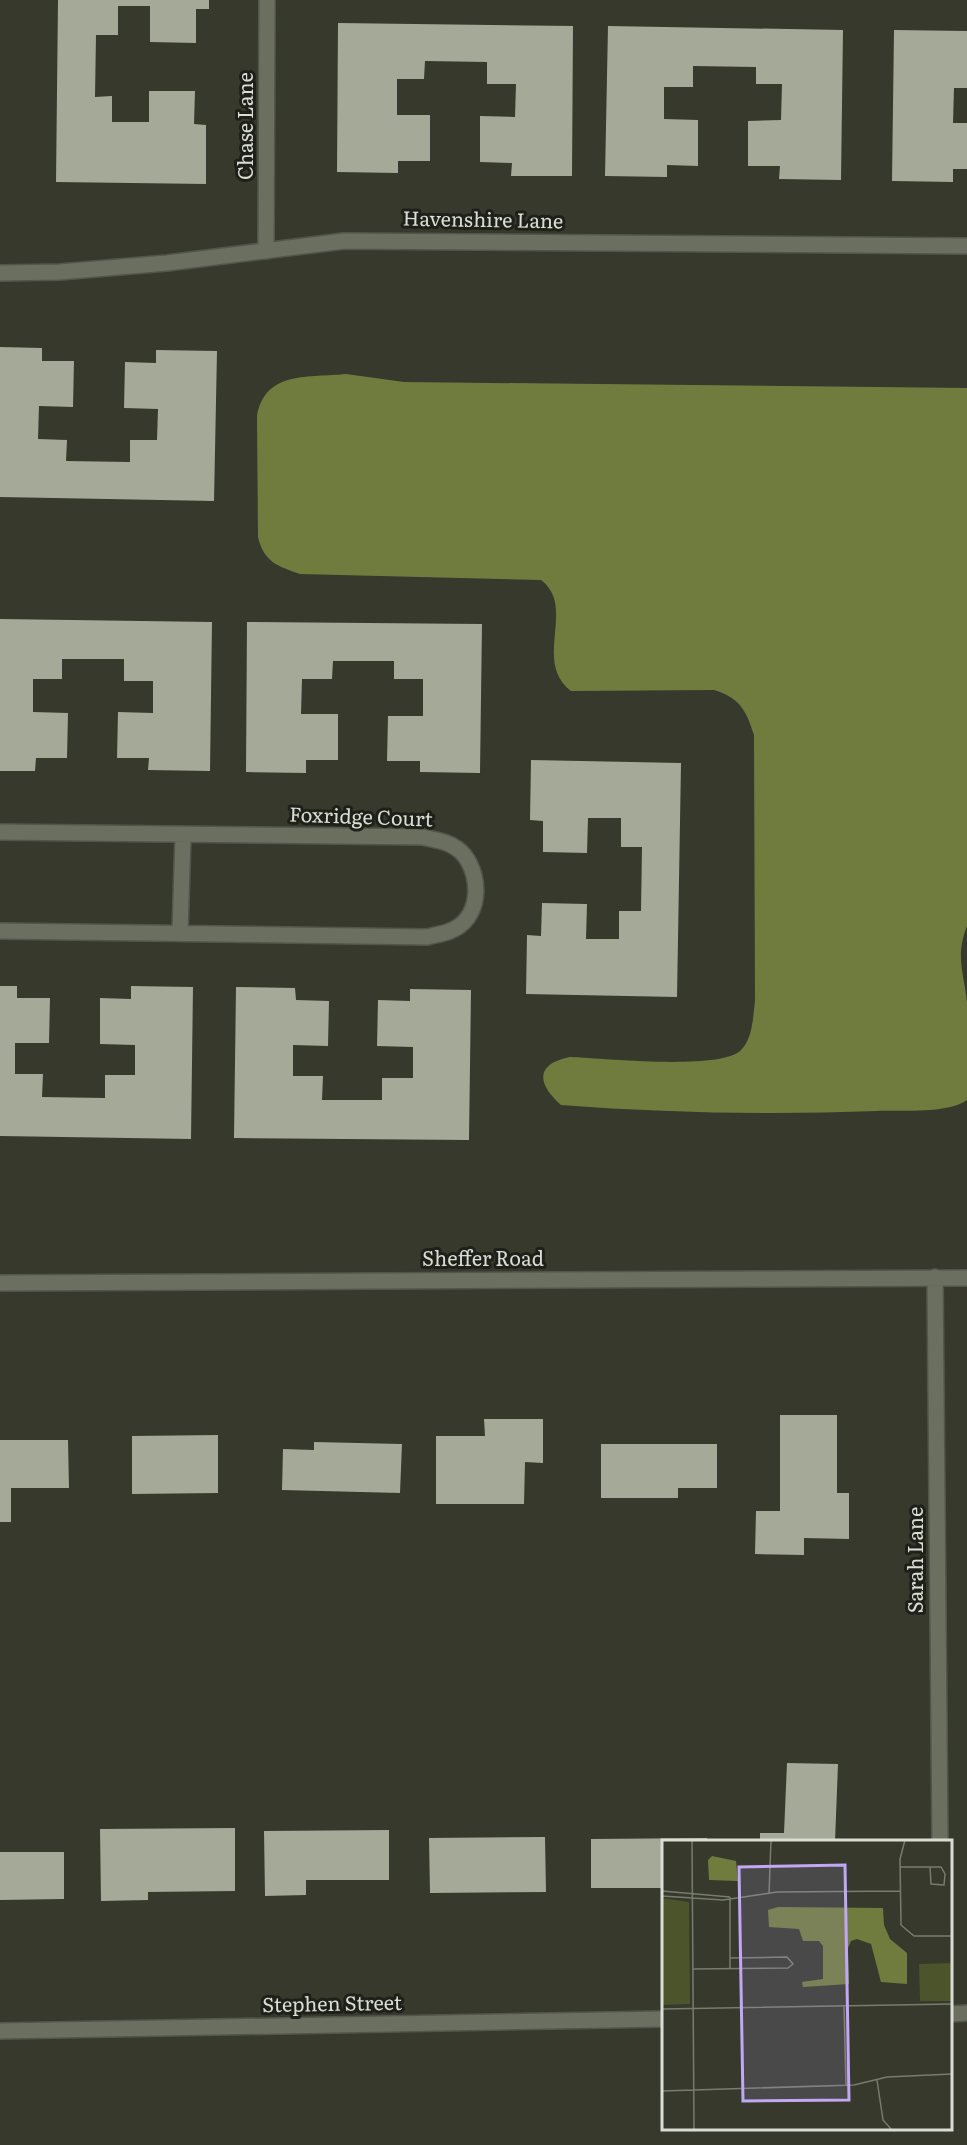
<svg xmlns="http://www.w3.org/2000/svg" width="967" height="2145" viewBox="0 0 967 2145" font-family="Literata,serif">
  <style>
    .water { fill: #707c3e }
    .building { fill: #a5a998 }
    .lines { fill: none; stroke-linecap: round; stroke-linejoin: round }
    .street-casing { stroke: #53554a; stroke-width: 18 }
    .street { stroke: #6b6f60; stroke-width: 15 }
    .labels { text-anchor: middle; stroke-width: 6; stroke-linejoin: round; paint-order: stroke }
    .street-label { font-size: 20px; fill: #daddd4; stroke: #1e2019 }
    .inset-road { fill: none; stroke: #787b6f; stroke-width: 1.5 }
    .view { fill: #c0a8f4; fill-opacity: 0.15; stroke: #c0a8f4; stroke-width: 3 }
    .inset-edge { fill: none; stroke: #daddd4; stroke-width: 3 }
  </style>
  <rect width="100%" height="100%" fill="#36392c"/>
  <!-- water -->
  <path class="water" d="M 346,374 L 404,382 L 967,388 L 967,926 C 955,957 964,972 967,1003 C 967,1035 967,1068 967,1100 C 948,1114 901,1110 877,1111 C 772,1115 666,1113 561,1105 C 537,1084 535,1064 570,1057 C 602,1058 721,1071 741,1050 C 753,1038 753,1016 755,1001 L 754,735 C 746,710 740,698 714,690 L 571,691 C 532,661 577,607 541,580 L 300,574 C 277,566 264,562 258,537 L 257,416 C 265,370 310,378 346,374 Z"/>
  <!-- building -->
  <path class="building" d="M 58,0 L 209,0 L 209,9 L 196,9 L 196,43 L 150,42 L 150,6 L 118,6 L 118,35 L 96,35 L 95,97 L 112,96 L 112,122 L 149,122 L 149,91 L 195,91 L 194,124 L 206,125 L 206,184 L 56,182 Z
    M 338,23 L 573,26 L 572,176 L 511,176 L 512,163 L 480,162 L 480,116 L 515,117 L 516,84 L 487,84 L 487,62 L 425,61 L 424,79 L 397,79 L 397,115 L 430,115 L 430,161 L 398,161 L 398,173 L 337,172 Z
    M 608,26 L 843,30 L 841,180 L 779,179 L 780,166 L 748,166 L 748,121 L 781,120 L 782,84 L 756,84 L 756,67 L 693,66 L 693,87 L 664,87 L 664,119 L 698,120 L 698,166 L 667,165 L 667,177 L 605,176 Z
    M 894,30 L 967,31 L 967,88 L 954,88 L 953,123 L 967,123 L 967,169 L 953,169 L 953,182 L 892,181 Z
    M 0,347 L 42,348 L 42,361 L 74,361 L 73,407 L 39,406 L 38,439 L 67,440 L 66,461 L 130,462 L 130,440 L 157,440 L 158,409 L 124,408 L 125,362 L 156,363 L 156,350 L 217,351 L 214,501 L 0,497 Z
    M 0,619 L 212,622 L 210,771 L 148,770 L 149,758 L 117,758 L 118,712 L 153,713 L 153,681 L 124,681 L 124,659 L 62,659 L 62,679 L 33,679 L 33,712 L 68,713 L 67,758 L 36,758 L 35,771 L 0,771 Z
    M 247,622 L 482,624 L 480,773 L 420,772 L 420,761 L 387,761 L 388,716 L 423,716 L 423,679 L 394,679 L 394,661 L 333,661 L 332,679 L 302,679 L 301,714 L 338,714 L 338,760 L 306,760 L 306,773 L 246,772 Z
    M 531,760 L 681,763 L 677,997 L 526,994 L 527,935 L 541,936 L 542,903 L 587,904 L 586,939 L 619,939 L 619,911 L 641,911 L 642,847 L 621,847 L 621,818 L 588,818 L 587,853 L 543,852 L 543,821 L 530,820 Z
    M 0,986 L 17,986 L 17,998 L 50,998 L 49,1043 L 15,1043 L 15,1074 L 43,1074 L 42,1097 L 105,1098 L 105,1075 L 135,1075 L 135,1045 L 100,1044 L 100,998 L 131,999 L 131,986 L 193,987 L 191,1139 L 0,1136 Z
    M 236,987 L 295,988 L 296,1000 L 329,1001 L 328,1046 L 293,1045 L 293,1076 L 323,1076 L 322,1100 L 382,1100 L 382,1078 L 413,1078 L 413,1047 L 377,1046 L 378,1000 L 410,1001 L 410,989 L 471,990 L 469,1140 L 234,1138 Z
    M 780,1415 L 837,1415 L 837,1493 L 849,1493 L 849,1539 L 804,1538 L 804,1555 L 755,1554 L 756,1511 L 780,1511 Z
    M 484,1419 L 543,1419 L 543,1463 L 525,1462 L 524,1504 L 436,1504 L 436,1436 L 485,1436 Z
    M 218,1435 L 218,1493 L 132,1494 L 132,1436 Z
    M 0,1440 L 68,1440 L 69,1488 L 11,1488 L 11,1522 L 0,1522 Z
    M 314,1442 L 402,1444 L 400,1493 L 282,1490 L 283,1449 L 314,1450 Z
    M 601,1444 L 717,1444 L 717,1488 L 678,1488 L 678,1498 L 601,1498 Z
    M 787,1763 L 838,1764 L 835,1842 L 760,1842 L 760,1833 L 784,1833 Z
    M 235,1828 L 235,1891 L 148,1892 L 148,1900 L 101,1901 L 100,1829 Z
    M 389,1830 L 389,1880 L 306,1880 L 306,1895 L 265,1896 L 264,1831 Z
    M 545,1837 L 546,1892 L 430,1893 L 429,1838 Z
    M 707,1838 L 707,1842 L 664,1842 L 664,1888 L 591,1888 L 591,1839 Z
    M 0,1852 L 64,1852 L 64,1899 L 0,1900 Z"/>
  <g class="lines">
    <defs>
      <path id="street" d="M 266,251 L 267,0
        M 0,273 L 60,272 L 167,263 L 344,241 L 967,246
        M 0,832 L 422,837 C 437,840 453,842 464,855 C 482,878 481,919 450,931 C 443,934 434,935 427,937 L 0,931
        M 180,933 L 183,835
        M 935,1277 L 940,1842
        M 0,1283 L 967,1278
        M 950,2014 L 967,2013
        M 0,2031 L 664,2019"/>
    </defs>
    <!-- street casing -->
    <use href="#street" class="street-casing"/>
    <!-- street -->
    <use href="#street" class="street"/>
  </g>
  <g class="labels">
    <!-- street labels -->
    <g class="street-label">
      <text transform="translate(246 126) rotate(-90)" y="7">Chase Lane</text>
      <text transform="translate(483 220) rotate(1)" y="7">Havenshire Lane</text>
      <text transform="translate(361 817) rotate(2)" y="7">Foxridge Court</text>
      <text x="483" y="1266">Sheffer Road</text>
      <text transform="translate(916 1560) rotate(-90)" y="7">Sarah Lane</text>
      <text transform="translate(332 2004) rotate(-1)" y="7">Stephen Street</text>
    </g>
  </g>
  <!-- overview -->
  <g transform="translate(662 1840)">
    <rect width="290" height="290" fill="#36392c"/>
    <path d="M 0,58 L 27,62 L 28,164 L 0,165 ZM 289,123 L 289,161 L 258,161 L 257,124 Z" fill="#4b542a"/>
    <path d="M 50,16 L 74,21 L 76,41 L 47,40 L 46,20 ZM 116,67 L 221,68 L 222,85 L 228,99 L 245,113 L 245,144 L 219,142 L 209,104 L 195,99 L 189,101 L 186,108 L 187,144 L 141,147 L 140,142 L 161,139 L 161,106 L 157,101 L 141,101 L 137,89 L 107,87 L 106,70 Z" fill="#707c3e"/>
    <path class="inset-road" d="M 30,0 L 32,289M 243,0 L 238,19 L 239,85 L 252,96 L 290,96M 238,27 L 279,27 L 283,34 L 282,45 L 269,44 L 268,27M 0,51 L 68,57M 107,54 L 109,0M 0,56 L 61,60 L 115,52 L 238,51M 31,129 L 126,128 L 131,124 L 125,117 L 68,118M 68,129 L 68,57M 182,165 L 184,245M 0,169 L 290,164M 215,240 L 221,280 L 229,289M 0,251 L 192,245 L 225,237 L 290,234"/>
    <path class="view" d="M 183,25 L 187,260 L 81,261 L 77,27 Z"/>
    <rect width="290" height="290" class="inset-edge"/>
  </g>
</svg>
